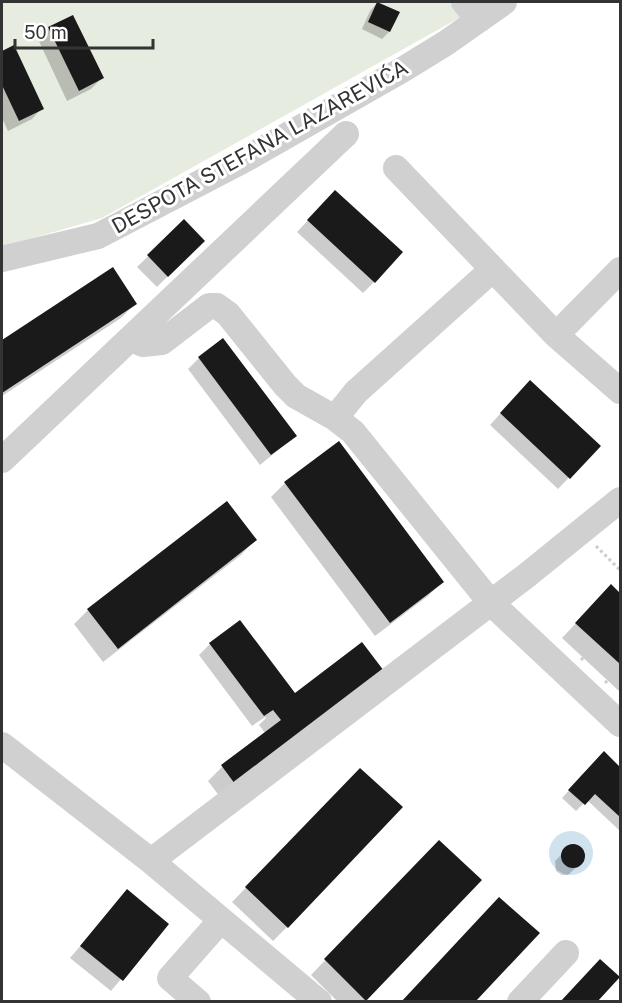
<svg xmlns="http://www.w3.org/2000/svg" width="622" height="1003" viewBox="0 0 622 1003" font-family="'Public Sans',sans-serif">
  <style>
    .green { fill: #e6ecdf }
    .water { fill: #cfe2ee }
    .shadow { fill: #0003 }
    .building { fill: #1a1a1a }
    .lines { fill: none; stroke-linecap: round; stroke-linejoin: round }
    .path { stroke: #cdcdcd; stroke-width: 3; stroke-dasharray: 3 3; stroke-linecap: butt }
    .minor { stroke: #d0d0d0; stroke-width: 26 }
    .labels { text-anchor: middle; stroke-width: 6; stroke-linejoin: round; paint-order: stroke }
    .street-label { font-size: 21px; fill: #333; stroke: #fff }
  </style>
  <rect width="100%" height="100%" fill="#fff"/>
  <!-- green -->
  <path class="green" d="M 2,2 L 455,2 L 466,14 L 102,218 L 2,247 Z"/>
  <!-- water -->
  <path class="water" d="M549 853a22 22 0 1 1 44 0a22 22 0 1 1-44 0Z"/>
  <!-- shadow -->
  <path class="shadow" d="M 377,3 L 389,32 L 382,39 L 362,29 L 370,11 Z
    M 49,28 L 102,78 L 91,89 L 67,101 L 38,39 Z
    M 13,47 L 42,108 L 32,119 L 8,131 L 2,118 L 2,53 Z
    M 324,203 L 374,282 L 363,293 L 297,232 Z
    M 184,222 L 203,241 L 157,287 L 137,267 Z
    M 112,269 L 135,304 L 121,318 L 2,396 L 2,341 Z
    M 199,358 L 295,436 L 260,465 L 188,369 Z
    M 519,393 L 599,446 L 558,489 L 490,425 Z
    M 285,483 L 442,582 L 428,596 L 375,636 L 271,497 Z
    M 255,540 L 241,555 L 103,662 L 74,624 L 88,610 Z
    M 611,586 L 620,595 L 620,692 L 562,638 Z
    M 240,622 L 295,695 L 382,671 L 220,797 L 208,781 L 222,767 L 266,734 L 259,725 L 266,718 L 265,717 L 252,726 L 199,655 L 210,644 Z
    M 604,753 L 620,769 L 620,831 L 587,800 L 576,811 L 562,798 Z
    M 346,784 L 287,927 L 273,941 L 232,902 Z
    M 570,846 L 577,846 L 583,851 L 582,862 L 568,875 L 562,875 L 556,871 L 555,861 Z
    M 425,856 L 480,880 L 364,1002 L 338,1002 L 311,975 Z
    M 127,891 L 167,924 L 111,991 L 70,958 Z"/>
  <!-- building -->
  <path class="building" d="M 377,2 L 400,12 L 390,32 L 368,22 Z
    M 73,15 L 104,78 L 79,91 L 48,27 Z
    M 14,45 L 44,109 L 19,121 L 2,85 L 2,51 Z
    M 335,190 L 403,252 L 375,283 L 307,220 Z
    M 184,219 L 205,241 L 168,277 L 147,255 Z
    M 113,267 L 137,304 L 2,393 L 2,340 Z
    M 223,338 L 297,436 L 271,455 L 198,357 Z
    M 530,380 L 601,446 L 570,479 L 500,413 Z
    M 339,441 L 444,582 L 390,623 L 284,482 Z
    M 227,501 L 257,540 L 118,649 L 87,609 Z
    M 611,584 L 620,593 L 620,664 L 575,623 Z
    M 240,620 L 295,693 L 362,642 L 384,671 L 235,784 L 221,765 L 281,720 L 273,710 L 264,716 L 209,643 Z
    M 604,751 L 620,767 L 620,817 L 595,794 L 585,805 L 568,790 Z
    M 360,768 L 403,807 L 288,928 L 245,887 Z
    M 439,840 L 482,880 L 366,1001 L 324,959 Z
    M561 856a12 12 0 1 1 24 0a12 12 0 1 1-24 0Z
    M 127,889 L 169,924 L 123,981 L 80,946 Z
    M 499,897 L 540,933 L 475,1002 L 401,1002 Z
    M 600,959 L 620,977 L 597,1002 L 560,1002 Z"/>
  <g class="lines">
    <!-- path -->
    <path class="path" d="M 596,546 L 620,570
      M 581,660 L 598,643
      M 605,683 L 620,668"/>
    <!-- minor -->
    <path class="minor" d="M 464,2 L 479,20
      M 396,168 L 556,335 L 620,391
      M 2,259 L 98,236 L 242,161 L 402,70 L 446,43 L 504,2
      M 556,335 L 620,270
      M 131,338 L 143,344 L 162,342 L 209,306 L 217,306 L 228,314 L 285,385 L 296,396 L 335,418 L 353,432 L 491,603 L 620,724
      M 335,418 L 356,392 L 493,269
      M 2,460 L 346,134
      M 2,745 L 151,861 L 319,1002
      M 151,861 L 526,576 L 620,500
      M 198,1002 L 170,978 L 221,920
      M 520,1002 L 566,953"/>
  </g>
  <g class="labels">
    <!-- street labels -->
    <g class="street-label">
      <text transform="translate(260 147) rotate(-29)" y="7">DESPOTA STEFANA LAZAREVIĆA</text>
    </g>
  </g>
  <!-- border -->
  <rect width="622" height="1003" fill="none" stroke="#333333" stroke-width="6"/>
  <!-- scale -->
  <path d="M15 39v9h138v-9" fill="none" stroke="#333333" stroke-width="3"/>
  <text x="24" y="39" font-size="18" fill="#333333" stroke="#ffffff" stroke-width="4.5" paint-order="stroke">50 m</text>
</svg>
